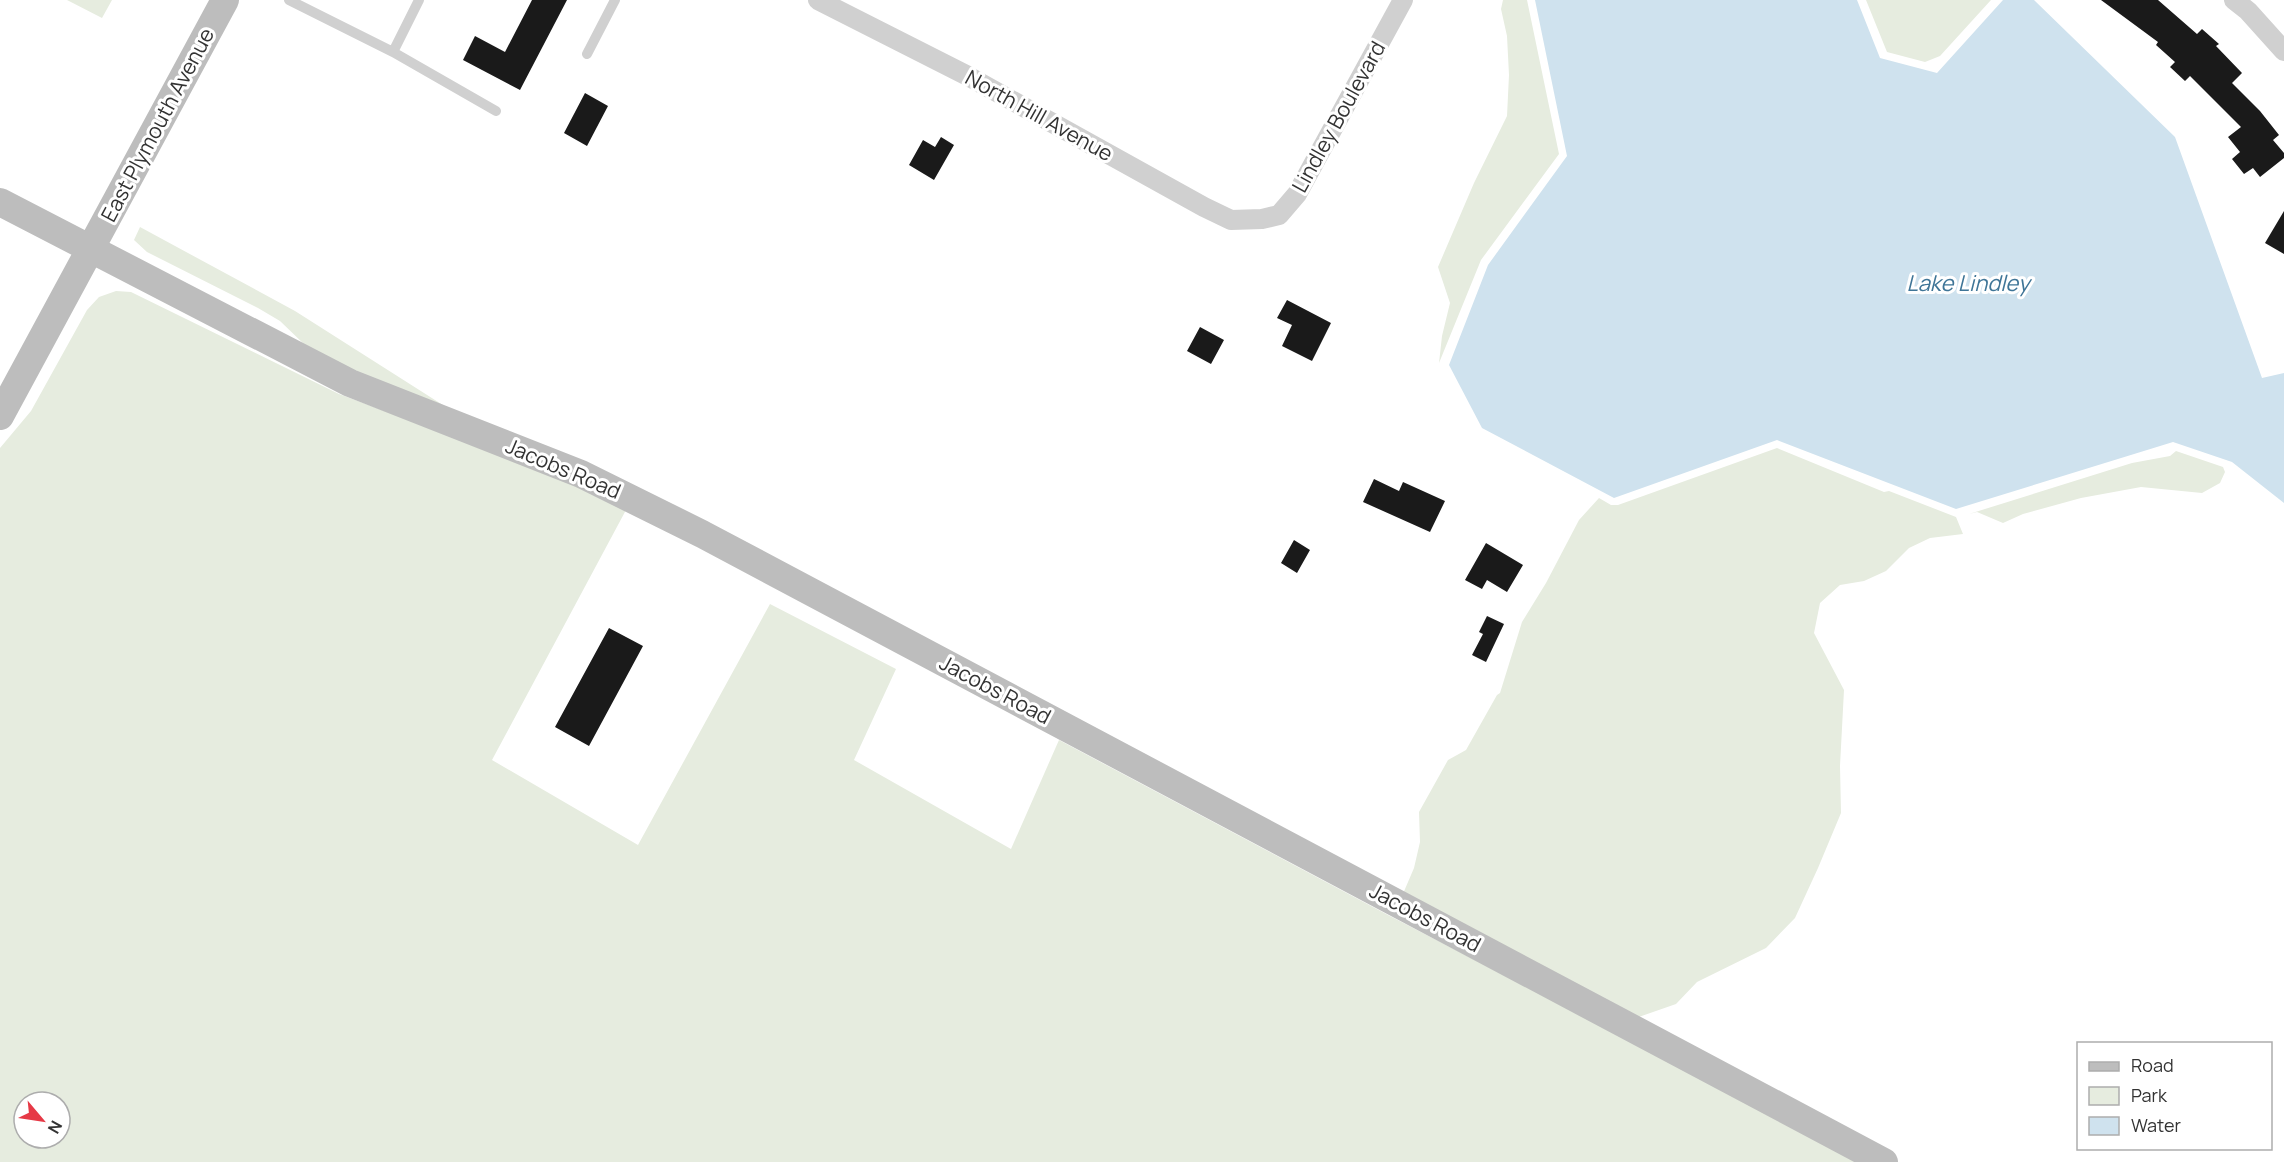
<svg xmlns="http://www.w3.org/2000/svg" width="2284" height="1162" viewBox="0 0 2284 1162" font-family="Manrope,sans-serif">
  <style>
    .green { fill: #e6ecdf; fill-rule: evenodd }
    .water { fill: #cfe2ee }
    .building { fill: #1a1a1a }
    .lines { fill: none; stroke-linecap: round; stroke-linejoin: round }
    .lane { stroke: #d0d0d0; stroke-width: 10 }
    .street { stroke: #d0d0d0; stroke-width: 20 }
    .secondary { stroke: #bdbdbd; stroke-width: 28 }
    .labels { text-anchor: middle; stroke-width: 6; stroke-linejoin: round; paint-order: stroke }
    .street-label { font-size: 21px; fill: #333; stroke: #fff }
    .water-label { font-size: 22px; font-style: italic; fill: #3f7597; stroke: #fff }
  </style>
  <rect width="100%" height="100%" fill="#fff"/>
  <!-- green -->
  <path class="green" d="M 67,0 L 112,0 L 102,18 Z
    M 1503,0 L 1527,0 L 1559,154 L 1481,260 L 1439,363 L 1442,336 L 1450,303 L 1438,267 L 1474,183 L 1507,116 L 1509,75 L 1507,36 L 1501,9 Z
    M 1866,0 L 1991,0 L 1940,56 L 1925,62 L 1887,52 Z
    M 140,227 L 295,311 L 446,407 L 355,372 L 307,347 L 280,321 L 258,308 L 147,252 L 134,240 Z
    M 116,291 L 131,292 L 339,394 L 570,480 L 626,510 L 492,760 L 638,845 L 770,604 L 896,669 L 854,760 L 1011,849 L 1059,740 L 1388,915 L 1865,1162 L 0,1162 L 0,448 L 31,411 L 87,310 L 99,297 ZM 24,1102 L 60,1102 L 60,1138 L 24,1138 Z
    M 1777,448 L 1884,492 L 1889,491 L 1956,517 L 1963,534 L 1930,538 L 1909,548 L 1886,571 L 1864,581 L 1840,585 L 1820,603 L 1814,633 L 1844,690 L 1840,766 L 1841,813 L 1818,868 L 1795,918 L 1766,948 L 1697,982 L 1676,1004 L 1633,1019 L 1402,896 L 1414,868 L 1420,842 L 1419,812 L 1448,760 L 1466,750 L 1497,695 L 1500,693 L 1522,622 L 1546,583 L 1579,520 L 1599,498 L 1611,505 L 1618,505 Z
    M 2176,451 L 2223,467 L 2225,472 L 2220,483 L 2202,493 L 2141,487 L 2081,498 L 2023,514 L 2003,523 L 1977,512 L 1969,514 L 2132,463 L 2170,456 Z"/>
  <!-- water -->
  <path class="water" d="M 1535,0 L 1857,0 L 1880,58 L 1937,73 L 2003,0 L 2034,0 L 2175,137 L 2262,378 L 2284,373 L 2284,503 L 2232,462 L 2173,442 L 1956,509 L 1777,440 L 1614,498 L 1482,428 L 1449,365 L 1488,265 L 1567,156 Z"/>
  <!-- building -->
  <path class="building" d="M 532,0 L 567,0 L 520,90 L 463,60 L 475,36 L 505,52 Z
    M 2101,0 L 2158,0 L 2197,34 L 2202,29 L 2219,44 L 2216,46 L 2242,73 L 2232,83 L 2260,111 L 2279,135 L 2273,140 L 2284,153 L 2284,158 L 2260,177 L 2253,168 L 2244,174 L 2232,159 L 2240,152 L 2228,137 L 2241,127 L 2190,76 L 2185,81 L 2170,67 L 2175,62 L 2156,45 L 2158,42 Z
    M 585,93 L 608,106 L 587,146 L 564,133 Z
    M 941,137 L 954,145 L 934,180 L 909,165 L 923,140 L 935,147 Z
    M 2284,211 L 2284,254 L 2265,243 Z
    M 1287,300 L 1331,323 L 1312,361 L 1282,346 L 1292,325 L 1277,318 Z
    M 1200,327 L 1224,340 L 1211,364 L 1187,351 Z
    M 1374,479 L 1399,491 L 1403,482 L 1445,501 L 1430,532 L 1363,502 Z
    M 1294,540 L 1310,550 L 1297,573 L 1281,563 Z
    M 1486,543 L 1523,565 L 1507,592 L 1487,580 L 1482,589 L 1465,580 Z
    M 1487,616 L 1504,624 L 1486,662 L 1472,655 L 1483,634 L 1479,632 Z
    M 609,628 L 643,646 L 589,746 L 555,727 Z"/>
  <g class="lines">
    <!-- lane -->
    <path class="lane" d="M 289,0 L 393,52 L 496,111
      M 393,52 L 419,0
      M 587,54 L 615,0"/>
    <!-- street -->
    <path class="street" d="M 818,0 L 966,75 L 1204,207 L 1231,220 L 1262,219 L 1279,215 L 1297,194 L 1403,0
      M 2234,0 L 2248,11 L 2284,51"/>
    <!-- secondary -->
    <path class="secondary" d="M 0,202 L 350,383 L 581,474 L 702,534 L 1884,1162
      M 0,416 L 225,0"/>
  </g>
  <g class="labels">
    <!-- street labels -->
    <g class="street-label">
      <text transform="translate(1039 116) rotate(29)" y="7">North Hill Avenue</text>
      <text transform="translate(1339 117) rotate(-61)" y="7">Lindley Boulevard</text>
      <text transform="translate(158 125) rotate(-62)" y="7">East Plymouth Avenue</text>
      <text transform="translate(563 469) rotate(23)" y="7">Jacobs Road</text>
      <text transform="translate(995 690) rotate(28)" y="7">Jacobs Road</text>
      <text transform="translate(1425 918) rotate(28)" y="7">Jacobs Road</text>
    </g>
    <!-- water labels -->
    <g class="water-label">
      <text x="1968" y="291">Lake Lindley</text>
    </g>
  </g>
  <!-- legend -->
  <rect x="2077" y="1042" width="195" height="108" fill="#ffffff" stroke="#adadad" stroke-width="1.5"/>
  <rect x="2089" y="1062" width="30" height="9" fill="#bdbdbd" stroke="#adadad" stroke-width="1.5"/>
  <text x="2131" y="1072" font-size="18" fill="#333333">Road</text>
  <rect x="2089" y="1087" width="30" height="18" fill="#e6ecdf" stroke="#adadad" stroke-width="1.5"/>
  <text x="2131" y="1102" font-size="18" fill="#333333">Park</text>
  <rect x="2089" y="1117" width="30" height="18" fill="#cfe2ee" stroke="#adadad" stroke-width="1.5"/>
  <text x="2131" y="1132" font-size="18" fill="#333333">Water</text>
  <!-- north arrow -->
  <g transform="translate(42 1120) rotate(119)"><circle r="28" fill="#ffffff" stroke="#adadad" stroke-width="1.5"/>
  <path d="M0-4.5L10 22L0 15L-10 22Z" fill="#e63946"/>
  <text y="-9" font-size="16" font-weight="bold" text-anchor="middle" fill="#333333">N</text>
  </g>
</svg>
